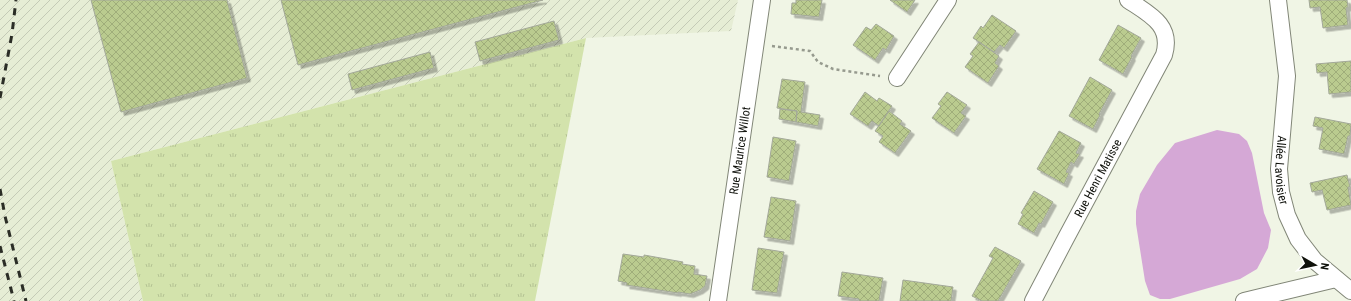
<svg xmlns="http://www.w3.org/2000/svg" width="1351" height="301" viewBox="0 0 1351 301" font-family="'Roboto Condensed',sans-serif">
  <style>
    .industrial { fill: url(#industrial-furrows) }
    .grass { fill: url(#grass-tufts) }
    .water { fill: #d5a8d6 }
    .building { fill: url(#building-cross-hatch); stroke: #a3a899; filter: url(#shadow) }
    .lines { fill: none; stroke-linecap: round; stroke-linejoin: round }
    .street-casing { stroke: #818677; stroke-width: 18 }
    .path { stroke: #969a8e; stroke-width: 2.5; stroke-dasharray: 3 3; stroke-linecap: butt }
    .street { stroke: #fff; stroke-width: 16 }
    .rail { stroke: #2b2d26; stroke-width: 3; stroke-dasharray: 7 7; stroke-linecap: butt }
    .labels { text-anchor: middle; stroke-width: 3.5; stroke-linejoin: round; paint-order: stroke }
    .street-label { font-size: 12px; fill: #0f110b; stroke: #fff }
  </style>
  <defs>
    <pattern id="industrial-furrows" width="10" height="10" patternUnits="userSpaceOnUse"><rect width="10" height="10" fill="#e6edd5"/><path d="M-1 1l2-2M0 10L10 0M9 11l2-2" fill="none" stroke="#c4cab6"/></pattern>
    <pattern id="grass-tufts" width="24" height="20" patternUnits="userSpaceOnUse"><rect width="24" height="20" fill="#d3e3ac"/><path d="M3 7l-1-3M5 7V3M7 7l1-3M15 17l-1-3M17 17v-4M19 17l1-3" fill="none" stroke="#b4c293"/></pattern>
    <pattern id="building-cross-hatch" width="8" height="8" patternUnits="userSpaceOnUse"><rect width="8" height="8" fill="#bacb8f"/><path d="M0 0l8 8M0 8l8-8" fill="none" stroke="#9fad7a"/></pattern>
    <filter id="shadow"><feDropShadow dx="3.5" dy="3.5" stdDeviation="0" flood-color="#0004"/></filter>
  </defs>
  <rect width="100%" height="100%" fill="#f0f5e5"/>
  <!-- industrial -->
  <path class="industrial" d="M 0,0 L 738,0 L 731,31 L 586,38 L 111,161 L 143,301 L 0,301 Z"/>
  <!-- grass -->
  <path class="grass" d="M 586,38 L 535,301 L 143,301 L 111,161 Z"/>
  <!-- water -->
  <path class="water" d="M 1217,130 L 1239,134 L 1247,141 L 1252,153 L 1264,213 L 1271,230 L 1268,248 L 1257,269 L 1240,279 L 1170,299 L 1160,299 L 1150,295 L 1145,281 L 1136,224 L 1136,211 L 1140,194 L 1157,165 L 1175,143 Z"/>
  <!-- building -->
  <path class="building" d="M 91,0 L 227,0 L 247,78 L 121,112 Z
    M 281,0 L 543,0 L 298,65 Z
    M 796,0 L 822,0 L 819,17 L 791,14 L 792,3 L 796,3 Z
    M 890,0 L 915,0 L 907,12 Z
    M 1309,0 L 1347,0 L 1348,7 L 1346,8 L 1348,25 L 1323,28 L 1320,7 L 1310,8 Z
    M 992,15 L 1016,31 L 1004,48 L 1000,45 L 994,52 L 973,38 L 981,26 L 983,28 Z
    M 554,21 L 559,40 L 480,61 L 475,42 Z
    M 876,24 L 894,36 L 886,50 L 883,48 L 875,60 L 853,45 L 866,27 L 871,30 Z
    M 1118,25 L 1141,38 L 1131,56 L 1132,57 L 1123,74 L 1099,60 Z
    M 979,42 L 999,56 L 995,63 L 999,66 L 988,83 L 965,67 L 973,56 L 970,54 Z
    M 430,52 L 434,68 L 352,90 L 348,74 Z
    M 1351,61 L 1351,92 L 1329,94 L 1327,72 L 1317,73 L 1316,64 Z
    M 1090,77 L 1112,90 L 1099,114 L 1100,115 L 1093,129 L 1069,116 Z
    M 782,79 L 805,82 L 801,112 L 820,115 L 818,126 L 796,122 L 797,111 L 777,108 Z
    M 865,92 L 877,101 L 879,98 L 892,106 L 879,126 L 872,121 L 868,126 L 850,114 Z
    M 947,92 L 967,105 L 961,113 L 966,116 L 954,133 L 932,118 L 941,106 L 938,104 Z
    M 780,109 L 797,111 L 796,122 L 779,119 Z
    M 889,111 L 902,121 L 900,124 L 911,131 L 895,153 L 879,142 L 883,136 L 875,131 Z
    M 1315,117 L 1351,124 L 1350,136 L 1348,136 L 1344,154 L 1319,149 L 1323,128 L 1313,126 Z
    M 1059,131 L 1081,143 L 1076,153 L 1080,154 L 1074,164 L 1071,162 L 1066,172 L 1069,173 L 1064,184 L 1037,169 Z
    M 773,137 L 796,141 L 789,181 L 767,177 Z
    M 1347,175 L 1350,187 L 1348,187 L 1351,205 L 1327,210 L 1322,190 L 1312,192 L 1310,183 Z
    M 1034,191 L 1053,202 L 1041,224 L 1039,223 L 1034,233 L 1018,224 L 1023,214 L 1021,213 Z
    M 771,197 L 796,201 L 790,241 L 764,237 Z
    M 995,247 L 1021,261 L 998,301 L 982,301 L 972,296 L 993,258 L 989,256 Z
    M 758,248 L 784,252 L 777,293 L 752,290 Z
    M 623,254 L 644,257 L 644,255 L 683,262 L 682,264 L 695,266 L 694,274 L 707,276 L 705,286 L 700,290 L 690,294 L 678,292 L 678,293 L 626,285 L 627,283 L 618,281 Z
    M 842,272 L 883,278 L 879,301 L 859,301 L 859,299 L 838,296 Z
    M 903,280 L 953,287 L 951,301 L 900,301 Z"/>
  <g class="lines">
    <defs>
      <g id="street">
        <path id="s1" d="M 1278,0 L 1287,76 L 1279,169 L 1281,192 L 1287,215 L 1298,239 L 1315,261 L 1351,291"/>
        <path d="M 897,78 L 948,0"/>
        <path id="s2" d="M 718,301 L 762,0"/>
        <path id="s3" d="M 1033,301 L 1066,238 L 1164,55 C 1173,25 1149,14 1128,0"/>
        <path d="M 1244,301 L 1336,279"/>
      </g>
    </defs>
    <!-- street casing -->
    <use href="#street" class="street-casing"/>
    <!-- path -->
    <path class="path" d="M 772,46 L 810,51 L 818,62 L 833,69 L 880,76"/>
    <!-- street -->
    <use href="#street" class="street"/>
    <!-- rail -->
    <path class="rail" d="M 0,98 L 12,34 L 16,0
      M 0,189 L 5,216 L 26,301
      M 0,246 L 14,301"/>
  </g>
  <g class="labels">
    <!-- street labels -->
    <g class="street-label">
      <text dy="4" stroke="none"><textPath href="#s2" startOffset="152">Rue Maurice Willot</textPath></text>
      <text dy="4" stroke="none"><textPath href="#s1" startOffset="171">Allée Lavoisier</textPath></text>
      <text dy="4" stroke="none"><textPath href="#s3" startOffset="139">Rue Henri Matisse</textPath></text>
    </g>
  </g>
  <!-- north arrow -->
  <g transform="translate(1315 265) rotate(99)" stroke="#ffffff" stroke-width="3" paint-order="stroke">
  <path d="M0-3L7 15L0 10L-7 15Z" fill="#0f110b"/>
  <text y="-6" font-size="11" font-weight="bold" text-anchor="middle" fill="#0f110b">N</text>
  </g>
</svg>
